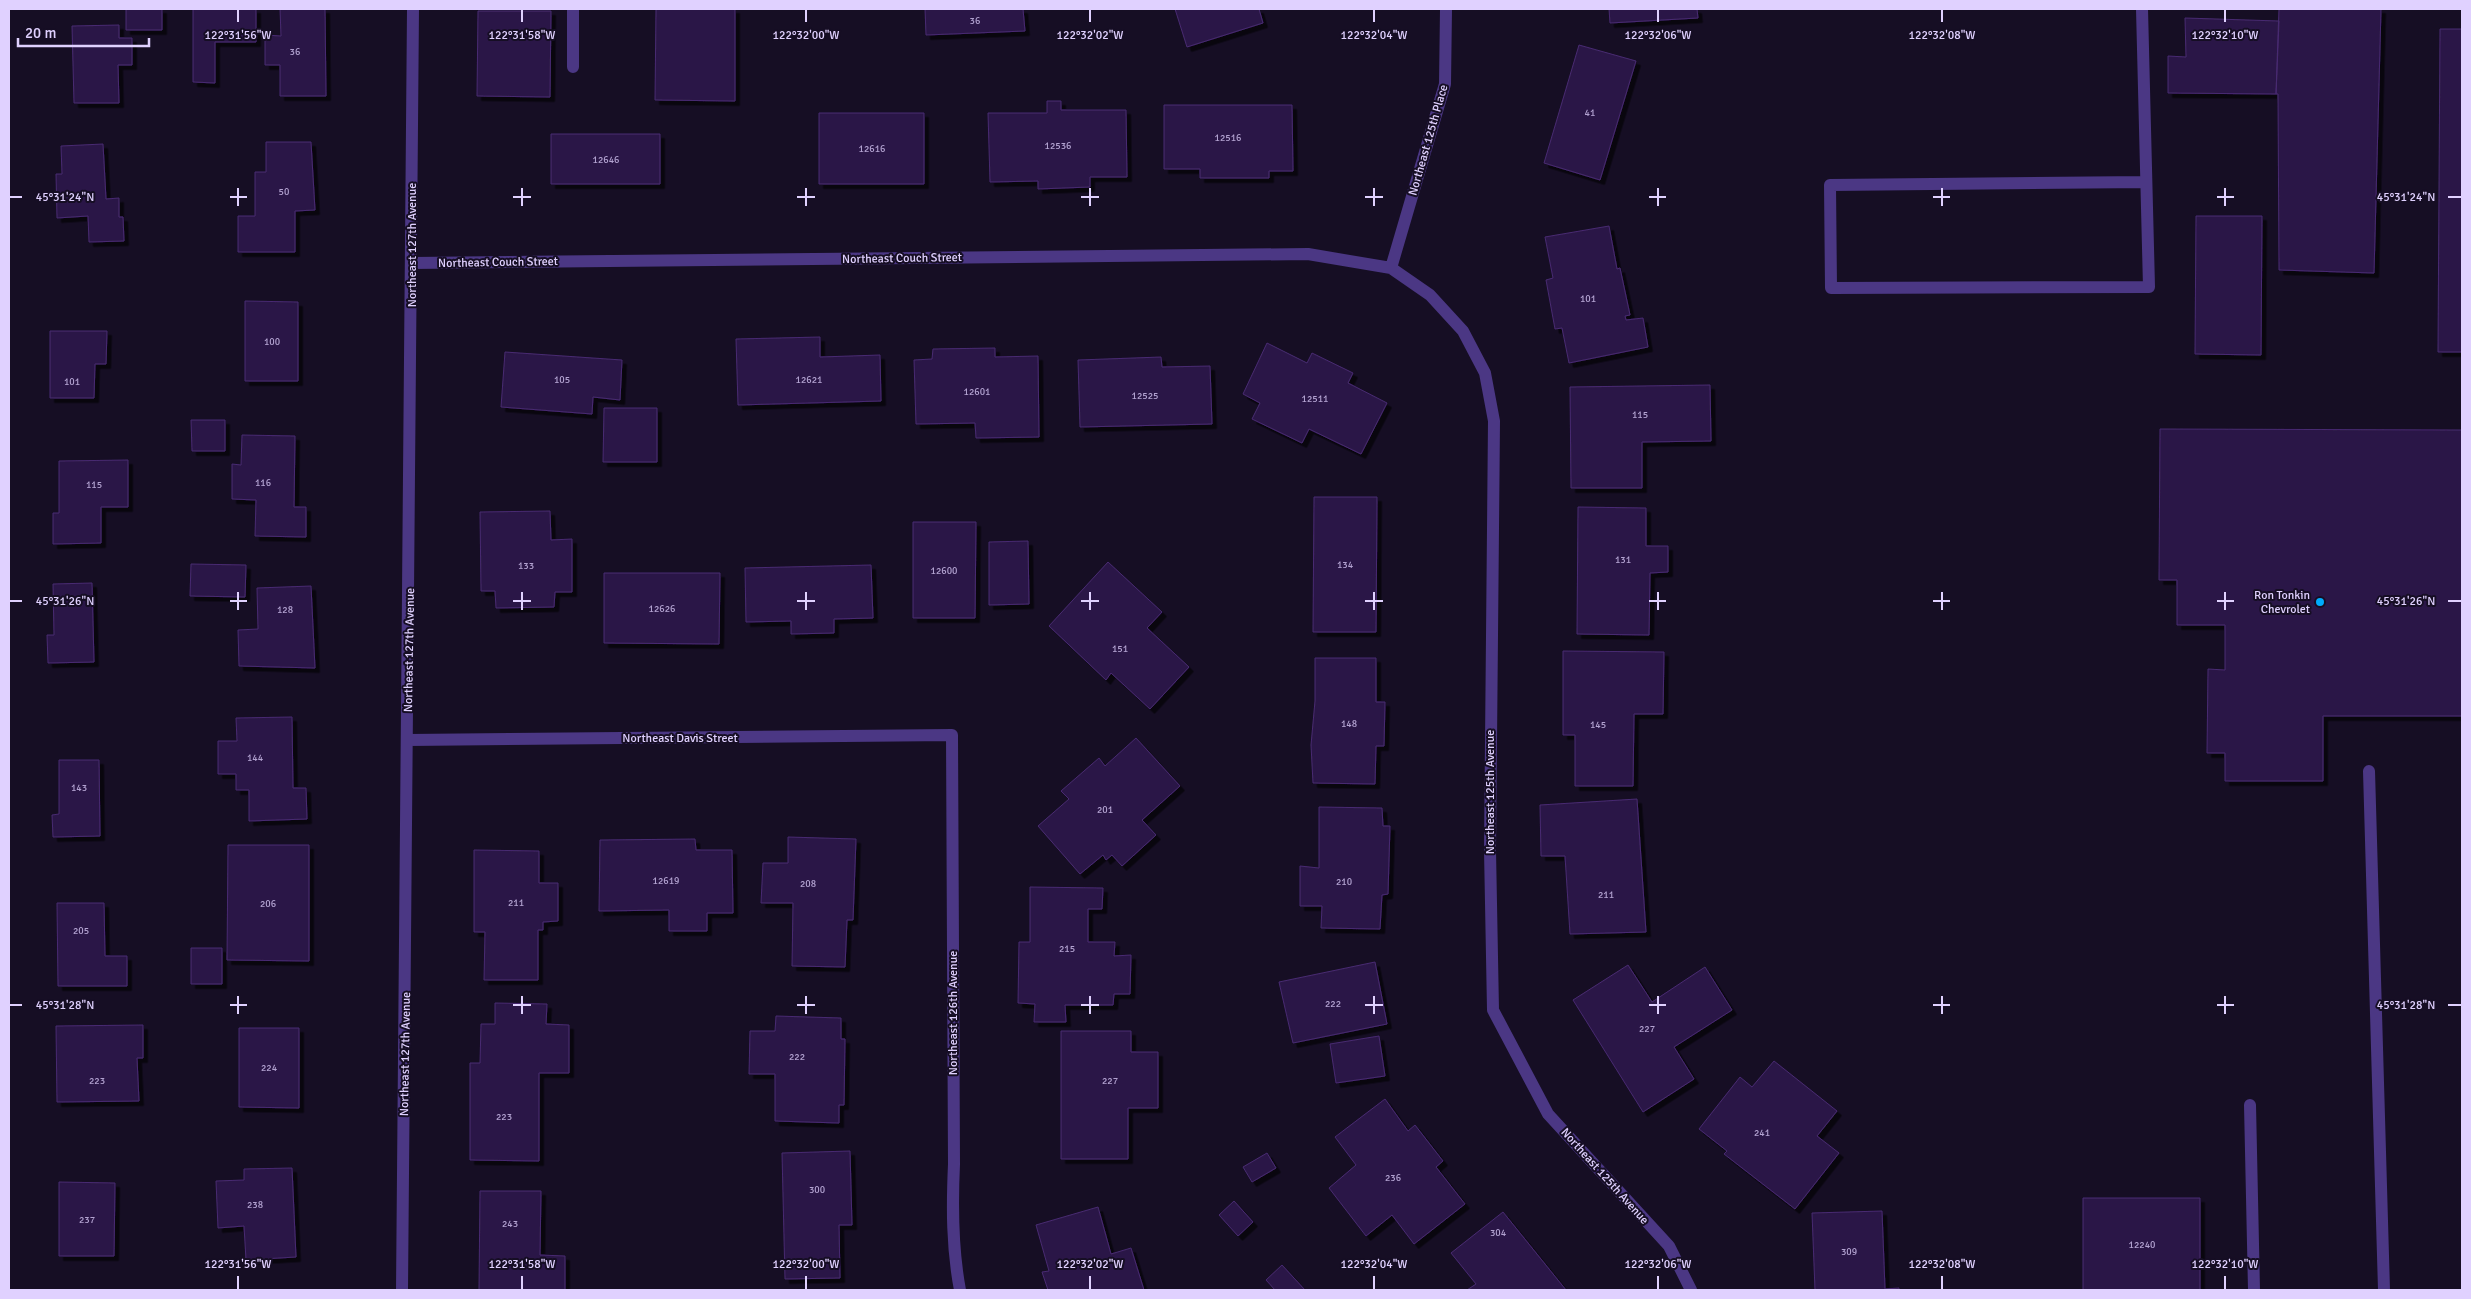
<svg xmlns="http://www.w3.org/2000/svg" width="2471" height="1299" viewBox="0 0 2471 1299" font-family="Signika,sans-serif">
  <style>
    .building { fill: #2c1946; stroke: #482a72; filter: url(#shadow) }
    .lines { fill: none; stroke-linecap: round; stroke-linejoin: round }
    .minor { stroke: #4b3784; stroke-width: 12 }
    .ticks { fill: none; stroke: #e0d1ff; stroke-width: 2 }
    .poi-dot { fill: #00abfc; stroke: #160e24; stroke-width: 2 }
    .labels { text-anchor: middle; stroke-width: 4; stroke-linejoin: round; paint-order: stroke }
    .number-label { font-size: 10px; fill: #b3a3d1 }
    .street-label { font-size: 12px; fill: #e0d1ff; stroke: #160e24 }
    .poi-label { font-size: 12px; fill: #e0d1ff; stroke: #160e24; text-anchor: end }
    .ticks-label { font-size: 12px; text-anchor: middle; fill: #e0d1ff; stroke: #160e24; stroke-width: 4; stroke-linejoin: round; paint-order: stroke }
  </style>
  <defs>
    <filter id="shadow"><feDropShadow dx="4.5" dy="4.5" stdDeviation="0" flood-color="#0009"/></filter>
  </defs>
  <rect width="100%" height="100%" fill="#160e24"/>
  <!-- building -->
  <path class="building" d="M 126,9 L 162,9 L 162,30 L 126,30 Z
    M 193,9 L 256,9 L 256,42 L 215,42 L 215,83 L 193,82 Z
    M 280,9 L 325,9 L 326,96 L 280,96 L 280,65 L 265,65 L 265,35 L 281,36 Z
    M 656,9 L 735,9 L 735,101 L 655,100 Z
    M 925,9 L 1023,9 L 1025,31 L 926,35 Z
    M 1175,9 L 1259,9 L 1263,23 L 1187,47 Z
    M 1609,9 L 1697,9 L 1698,18 L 1610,23 Z
    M 2279,9 L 2381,9 L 2374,273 L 2279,270 L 2278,94 L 2276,94 Z
    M 478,11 L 551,11 L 550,97 L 477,96 Z
    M 2185,18 L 2279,21 L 2276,94 L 2168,93 L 2168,56 L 2186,57 Z
    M 119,25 L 119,38 L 132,38 L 132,65 L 118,65 L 119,103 L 74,103 L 72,26 Z
    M 2440,29 L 2462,29 L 2462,352 L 2438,352 Z
    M 1579,45 L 1636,61 L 1600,180 L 1544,163 Z
    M 1047,101 L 1061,101 L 1061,110 L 1126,110 L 1127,177 L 1090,177 L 1090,187 L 1038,189 L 1038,181 L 990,182 L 988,113 L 1047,113 Z
    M 1164,105 L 1292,105 L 1293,171 L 1269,171 L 1269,178 L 1200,178 L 1200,169 L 1164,169 Z
    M 819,113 L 924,113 L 924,184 L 819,184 Z
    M 551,134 L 660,134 L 660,184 L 551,184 Z
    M 266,142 L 311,142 L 315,210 L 295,211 L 295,252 L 238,252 L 238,216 L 255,216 L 255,172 L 266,172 Z
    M 103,144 L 106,199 L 119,198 L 119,217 L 123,217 L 124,241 L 89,242 L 88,216 L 57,218 L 56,174 L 62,174 L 61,146 Z
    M 2196,216 L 2262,216 L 2261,355 L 2195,354 Z
    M 1609,226 L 1617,269 L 1620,268 L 1630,315 L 1625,316 L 1626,320 L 1643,318 L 1648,347 L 1569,363 L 1562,328 L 1555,329 L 1546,280 L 1553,278 L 1545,237 Z
    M 245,301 L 298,302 L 298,381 L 245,381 Z
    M 50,331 L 107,331 L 106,364 L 95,364 L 94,398 L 50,398 Z
    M 820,337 L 820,357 L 880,355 L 881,401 L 738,405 L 736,339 Z
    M 1267,343 L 1307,363 L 1312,353 L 1353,373 L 1348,383 L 1387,403 L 1361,454 L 1309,429 L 1302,443 L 1252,419 L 1260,403 L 1243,394 Z
    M 995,348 L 995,357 L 1038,356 L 1039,437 L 976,438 L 975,423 L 916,424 L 914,360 L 932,359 L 933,349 Z
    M 505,352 L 622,360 L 620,400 L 593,397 L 592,414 L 501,407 Z
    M 1161,357 L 1162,367 L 1210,366 L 1212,424 L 1080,427 L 1078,360 Z
    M 1710,385 L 1711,441 L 1642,442 L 1642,488 L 1571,488 L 1570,387 Z
    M 604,408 L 657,408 L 657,462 L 603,462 Z
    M 191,420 L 225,420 L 225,451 L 192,451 Z
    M 2160,429 L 2462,430 L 2462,716 L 2323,716 L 2323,781 L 2225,781 L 2225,753 L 2207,753 L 2208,669 L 2225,670 L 2225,625 L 2177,625 L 2177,580 L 2159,580 Z
    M 242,435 L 295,436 L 294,507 L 306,507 L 306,537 L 255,536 L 256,500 L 232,499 L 232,464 L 241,465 Z
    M 128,460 L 128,507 L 101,507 L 101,543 L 53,544 L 53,513 L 59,513 L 59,461 Z
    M 1314,497 L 1377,497 L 1376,632 L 1313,632 Z
    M 1578,507 L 1646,508 L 1646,546 L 1668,546 L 1668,572 L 1650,573 L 1649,635 L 1577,634 Z
    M 550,511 L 551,540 L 572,539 L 572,592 L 555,592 L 554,607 L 496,608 L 495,591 L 481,591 L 480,512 Z
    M 913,522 L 976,522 L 975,618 L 913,618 Z
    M 1028,541 L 1029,604 L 989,605 L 989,542 Z
    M 1108,562 L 1162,612 L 1147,628 L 1189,667 L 1150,709 L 1111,673 L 1106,680 L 1049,626 Z
    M 191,564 L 246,565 L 245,597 L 190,596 Z
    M 871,565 L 873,618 L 834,619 L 834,633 L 791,634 L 791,621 L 746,622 L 745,568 Z
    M 604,573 L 720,573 L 719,644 L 604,643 Z
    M 92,583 L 94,662 L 48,663 L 47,635 L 54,635 L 53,584 Z
    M 311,586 L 315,668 L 239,666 L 238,630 L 258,629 L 257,588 Z
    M 1563,651 L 1664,652 L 1663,714 L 1634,714 L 1633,786 L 1575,786 L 1575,735 L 1563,735 Z
    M 1315,658 L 1376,658 L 1376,702 L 1385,702 L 1384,746 L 1376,746 L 1375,784 L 1313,783 L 1311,745 L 1315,701 Z
    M 292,717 L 293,788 L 306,788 L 307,819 L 249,821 L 249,790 L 236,790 L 236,774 L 218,774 L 218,741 L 237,741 L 236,718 Z
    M 1136,738 L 1180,786 L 1142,820 L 1156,835 L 1122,866 L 1112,855 L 1106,860 L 1103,855 L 1080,874 L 1038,826 L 1069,799 L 1061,791 L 1099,758 L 1105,766 Z
    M 59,760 L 99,760 L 100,836 L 53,837 L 52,815 L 59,814 Z
    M 1637,799 L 1646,932 L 1570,934 L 1565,856 L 1541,856 L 1540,805 Z
    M 1319,807 L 1382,808 L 1383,826 L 1390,826 L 1388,894 L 1382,895 L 1380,929 L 1321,928 L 1322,906 L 1300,906 L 1300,866 L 1319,868 Z
    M 788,837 L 856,839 L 853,920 L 847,920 L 845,967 L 792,966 L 793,903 L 761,903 L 763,863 L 788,863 Z
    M 695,839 L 696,850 L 732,850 L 733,913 L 707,913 L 707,931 L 669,931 L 669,910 L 599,911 L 600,840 Z
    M 228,845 L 309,845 L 309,961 L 227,960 Z
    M 474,850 L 539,851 L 539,883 L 558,883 L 558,921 L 543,922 L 543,930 L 538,930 L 538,980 L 484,980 L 485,932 L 474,932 Z
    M 1030,887 L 1103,888 L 1102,909 L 1088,909 L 1088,942 L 1115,942 L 1114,956 L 1131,955 L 1130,994 L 1114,994 L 1113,1005 L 1065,1005 L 1066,1022 L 1034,1022 L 1035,1004 L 1018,1003 L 1019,942 L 1030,942 Z
    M 57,903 L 104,903 L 105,956 L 127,956 L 127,986 L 58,986 Z
    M 191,948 L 222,948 L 222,984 L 191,984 Z
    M 1375,962 L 1387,1024 L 1293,1043 L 1279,982 Z
    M 1628,965 L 1652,1002 L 1705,967 L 1732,1010 L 1674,1047 L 1694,1079 L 1643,1112 L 1573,1000 Z
    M 495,1003 L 547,1004 L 546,1024 L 569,1025 L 569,1073 L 539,1073 L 539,1161 L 470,1160 L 470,1063 L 480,1063 L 481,1024 L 495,1024 Z
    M 776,1016 L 841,1018 L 841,1039 L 845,1039 L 844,1105 L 839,1105 L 839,1123 L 775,1121 L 775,1074 L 749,1074 L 750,1031 L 775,1031 Z
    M 143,1025 L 143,1058 L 137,1058 L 139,1101 L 57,1102 L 56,1026 Z
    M 239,1028 L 299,1028 L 299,1108 L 239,1107 Z
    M 1061,1031 L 1131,1031 L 1131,1052 L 1158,1052 L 1158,1108 L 1128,1108 L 1128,1159 L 1061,1159 Z
    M 1379,1036 L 1385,1076 L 1336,1083 L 1330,1044 Z
    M 1774,1061 L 1837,1111 L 1817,1136 L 1839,1153 L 1795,1209 L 1724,1154 L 1727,1151 L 1699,1129 L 1740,1077 L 1752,1087 Z
    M 1385,1099 L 1408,1131 L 1415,1125 L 1443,1161 L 1436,1167 L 1465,1204 L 1414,1244 L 1392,1215 L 1366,1236 L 1329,1188 L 1356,1165 L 1335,1137 Z
    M 850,1151 L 852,1225 L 839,1225 L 840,1278 L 785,1279 L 782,1153 Z
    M 1267,1153 L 1276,1168 L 1252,1182 L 1243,1167 Z
    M 292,1168 L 296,1257 L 246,1260 L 244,1226 L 218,1228 L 216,1181 L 244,1180 L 244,1169 Z
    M 59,1182 L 115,1183 L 114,1256 L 59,1256 Z
    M 480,1191 L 541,1191 L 540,1255 L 565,1256 L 565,1290 L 479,1290 Z
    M 2083,1198 L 2200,1198 L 2200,1290 L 2083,1290 Z
    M 1234,1201 L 1253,1222 L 1238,1236 L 1219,1215 Z
    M 1098,1207 L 1111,1254 L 1131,1248 L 1144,1290 L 1048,1290 L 1042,1272 L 1049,1271 L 1036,1225 Z
    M 1882,1211 L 1885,1289 L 1899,1288 L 1899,1290 L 1815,1290 L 1812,1213 Z
    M 1503,1212 L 1566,1290 L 1467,1290 L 1476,1284 L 1451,1253 Z
    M 1282,1265 L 1305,1290 L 1275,1290 L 1266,1280 Z"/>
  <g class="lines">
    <!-- minor -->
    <path class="minor" d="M 573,9 L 573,67
      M 2142,9 L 2149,287 L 1831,288 L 1830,185 L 2146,182
      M 412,263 L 1308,254 L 1391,268 L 1430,295 L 1463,331 L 1485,373 L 1494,421 L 1490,850 L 1493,1010 L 1548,1114 L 1669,1246 L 1691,1290
      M 1391,268 L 1445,84 L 1446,9
      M 408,740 L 952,735 L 954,1164 C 952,1207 952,1248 960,1290
      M 2369,771 L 2384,1290
      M 2250,1105 L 2254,1290
      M 402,1290 L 413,9"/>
  </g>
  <!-- ticks -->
  <path class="ticks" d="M 238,10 L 238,22M 522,10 L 522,22M 806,10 L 806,22M 1090,10 L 1090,22M 1374,10 L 1374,22M 1658,10 L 1658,22M 1942,10 L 1942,22M 2225,10 L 2225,22M 238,188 L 238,206M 522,188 L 522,206M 806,188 L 806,206M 1090,188 L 1090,206M 1374,188 L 1374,206M 1658,188 L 1658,206M 1942,188 L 1942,206M 2225,188 L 2225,206M 10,197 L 22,197M 230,197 L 247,197M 513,197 L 531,197M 797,197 L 815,197M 1081,197 L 1099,197M 1365,197 L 1383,197M 1649,197 L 1666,197M 1933,197 L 1950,197M 2217,197 L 2234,197M 2448,197 L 2461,197M 238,592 L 238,610M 522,592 L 522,610M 806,592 L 806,610M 1090,592 L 1090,610M 1374,592 L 1374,610M 1658,592 L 1658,610M 1942,592 L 1942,610M 2225,592 L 2225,610M 10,601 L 22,601M 230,601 L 247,601M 513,601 L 531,601M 797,601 L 815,601M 1081,601 L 1099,601M 1365,601 L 1383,601M 1649,601 L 1666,601M 1933,601 L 1950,601M 2217,601 L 2234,601M 2448,601 L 2461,601M 238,996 L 238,1014M 522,996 L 522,1014M 806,996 L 806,1014M 1090,996 L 1090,1014M 1374,996 L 1374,1014M 1658,996 L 1658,1014M 1942,996 L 1942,1014M 2225,996 L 2225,1014M 10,1005 L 22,1005M 230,1005 L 247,1005M 513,1005 L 531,1005M 797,1005 L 815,1005M 1081,1005 L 1099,1005M 1365,1005 L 1383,1005M 1649,1005 L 1666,1005M 1933,1005 L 1950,1005M 2217,1005 L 2234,1005M 2448,1005 L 2461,1005M 238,1276 L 238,1289M 522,1276 L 522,1289M 806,1276 L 806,1289M 1090,1276 L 1090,1289M 1374,1276 L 1374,1289M 1658,1276 L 1658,1289M 1942,1276 L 1942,1289M 2225,1276 L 2225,1289"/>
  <!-- markers -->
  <circle class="poi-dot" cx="2320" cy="602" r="5"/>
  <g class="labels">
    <!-- number labels -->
    <g class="number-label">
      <text x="975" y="24">36</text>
      <text x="295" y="55">36</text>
      <text x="1590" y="116">41</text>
      <text x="1228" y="141">12516</text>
      <text x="1058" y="149">12536</text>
      <text x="872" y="152">12616</text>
      <text x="606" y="163">12646</text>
      <text x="284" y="195">50</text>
      <text x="1588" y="302">101</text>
      <text x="272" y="345">100</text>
      <text x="562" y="383">105</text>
      <text x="809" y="383">12621</text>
      <text x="72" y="385">101</text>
      <text x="977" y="395">12601</text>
      <text x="1145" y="399">12525</text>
      <text x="1315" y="402">12511</text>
      <text x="1640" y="418">115</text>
      <text x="263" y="486">116</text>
      <text x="94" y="488">115</text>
      <text x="1623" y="563">131</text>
      <text x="1345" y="568">134</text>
      <text x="526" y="569">133</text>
      <text x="944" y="574">12600</text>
      <text x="662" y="612">12626</text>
      <text x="285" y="613">128</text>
      <text x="1120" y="652">151</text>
      <text x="1349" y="727">148</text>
      <text x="1598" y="728">145</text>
      <text x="255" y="761">144</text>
      <text x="79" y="791">143</text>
      <text x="1105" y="813">201</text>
      <text x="666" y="884">12619</text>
      <text x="1344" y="885">210</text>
      <text x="808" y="887">208</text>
      <text x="1606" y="898">211</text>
      <text x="516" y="906">211</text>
      <text x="268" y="907">206</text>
      <text x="81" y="934">205</text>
      <text x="1067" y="952">215</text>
      <text x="1333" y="1007">222</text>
      <text x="1647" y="1032">227</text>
      <text x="797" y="1060">222</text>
      <text x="269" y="1071">224</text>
      <text x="97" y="1084">223</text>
      <text x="1110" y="1084">227</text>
      <text x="504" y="1120">223</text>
      <text x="1762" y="1136">241</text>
      <text x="1393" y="1181">236</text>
      <text x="817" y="1193">300</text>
      <text x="255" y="1208">238</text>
      <text x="87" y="1223">237</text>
      <text x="510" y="1227">243</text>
      <text x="1498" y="1236">304</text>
      <text x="2142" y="1248">12240</text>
      <text x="1849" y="1255">309</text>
    </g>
    <!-- street labels -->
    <g class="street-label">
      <text transform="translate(1428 140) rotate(-74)" y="4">Northeast 125th Place</text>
      <text transform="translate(412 245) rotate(-90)" y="4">Northeast 127th Avenue</text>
      <text transform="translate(902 258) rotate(-1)" y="4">Northeast Couch Street</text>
      <text transform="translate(498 262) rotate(-1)" y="4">Northeast Couch Street</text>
      <text transform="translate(409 650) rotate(-89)" y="4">Northeast 127th Avenue</text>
      <text x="680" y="742">Northeast Davis Street</text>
      <text transform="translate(1490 792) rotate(-90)" y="4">Northeast 125th Avenue</text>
      <text transform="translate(953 1013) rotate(-90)" y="4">Northeast 126th Avenue</text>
      <text transform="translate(405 1054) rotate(-89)" y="4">Northeast 127th Avenue</text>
      <text transform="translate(1605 1176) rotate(48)" y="4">Northeast 125th Avenue</text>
    </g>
    <!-- poi labels -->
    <g class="poi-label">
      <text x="2310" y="599">Ron Tonkin<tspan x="2310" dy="14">Chevrolet</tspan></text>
    </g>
  </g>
  <g class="ticks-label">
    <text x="238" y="39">122°31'56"W</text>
    <text x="522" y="39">122°31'58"W</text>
    <text x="806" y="39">122°32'00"W</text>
    <text x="1090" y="39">122°32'02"W</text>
    <text x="1374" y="39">122°32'04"W</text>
    <text x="1658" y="39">122°32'06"W</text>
    <text x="1942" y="39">122°32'08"W</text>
    <text x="2225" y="39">122°32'10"W</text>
    <text x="2406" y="201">45°31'24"N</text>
    <text x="65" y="201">45°31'24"N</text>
    <text x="2406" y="605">45°31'26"N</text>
    <text x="65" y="605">45°31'26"N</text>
    <text x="2406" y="1009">45°31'28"N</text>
    <text x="65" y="1009">45°31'28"N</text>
    <text x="238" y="1268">122°31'56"W</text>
    <text x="522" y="1268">122°31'58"W</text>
    <text x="806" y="1268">122°32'00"W</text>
    <text x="1090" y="1268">122°32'02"W</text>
    <text x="1374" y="1268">122°32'04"W</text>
    <text x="1658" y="1268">122°32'06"W</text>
    <text x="1942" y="1268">122°32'08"W</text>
    <text x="2225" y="1268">122°32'10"W</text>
  </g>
  <!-- border -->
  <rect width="2471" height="1299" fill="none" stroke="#e0d1ff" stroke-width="20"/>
  <!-- scale -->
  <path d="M18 38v8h131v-8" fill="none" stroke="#e0d1ff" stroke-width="2.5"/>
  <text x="25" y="38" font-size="15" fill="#e0d1ff" stroke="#160e24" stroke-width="4" paint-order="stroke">20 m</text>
</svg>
